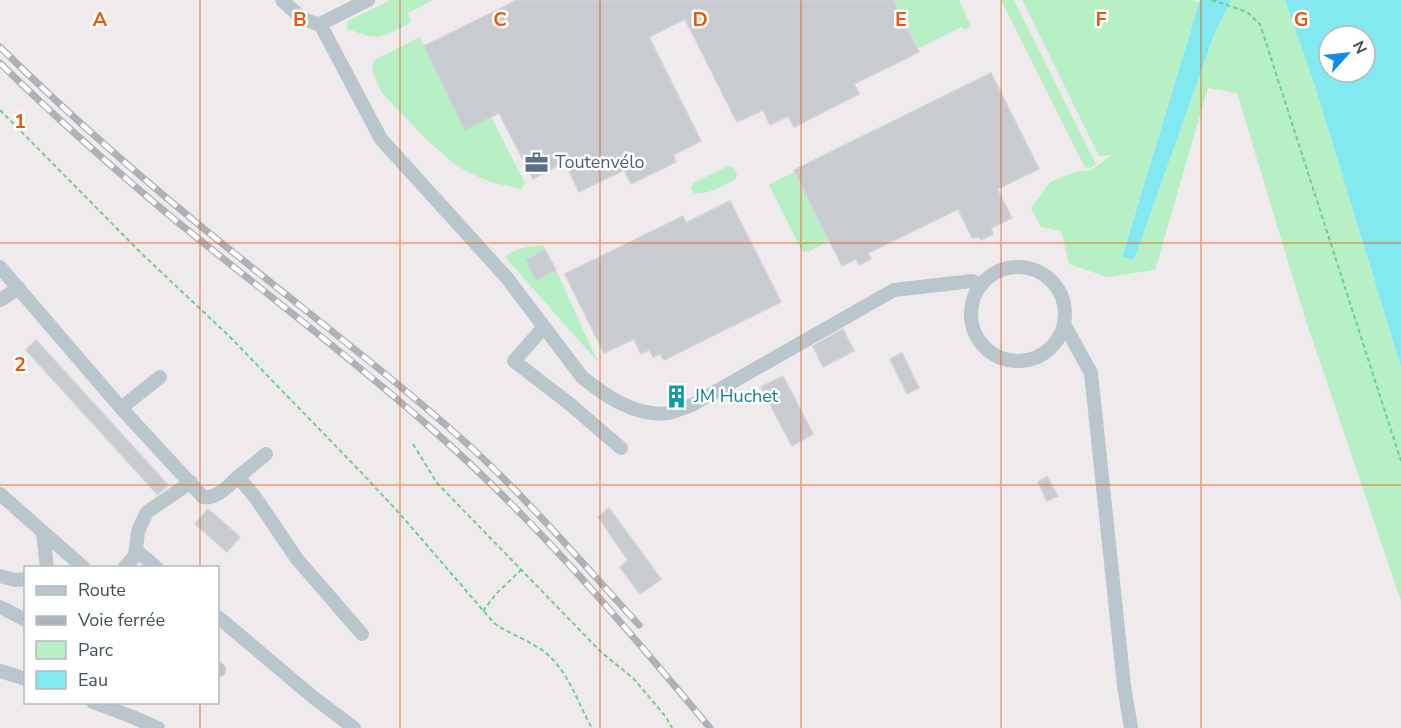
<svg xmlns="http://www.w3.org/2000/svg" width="1401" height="728" viewBox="0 0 1401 728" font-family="'Nunito Sans',sans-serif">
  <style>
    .green { fill: #b6f0c4 }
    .water { fill: #81e9ef; fill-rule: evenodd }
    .building { fill: #c8ccd1; stroke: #cfd3d8; stroke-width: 1.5 }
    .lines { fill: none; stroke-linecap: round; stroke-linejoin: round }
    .path { stroke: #6dcf90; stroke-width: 2; stroke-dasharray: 4.5 3; stroke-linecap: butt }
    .minor { stroke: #b9c6cc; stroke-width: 14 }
    .rail-casing { stroke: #adb2b6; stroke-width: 7 }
    .rail { stroke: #fff; stroke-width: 4.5; stroke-dasharray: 14; stroke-linecap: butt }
    .grid { fill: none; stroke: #e8590c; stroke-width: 1.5; stroke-opacity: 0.55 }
    .labels { text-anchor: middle; stroke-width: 5; stroke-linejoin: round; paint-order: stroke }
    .service-label { font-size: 18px; fill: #4e5e75; stroke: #fff; text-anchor: start }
    .culture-label { font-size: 18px; fill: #0d838f; stroke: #fff; text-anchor: start }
    .grid-label { font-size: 20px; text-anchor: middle; font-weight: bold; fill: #e8590c; stroke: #fff; stroke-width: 5; stroke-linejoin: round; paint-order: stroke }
  </style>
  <rect width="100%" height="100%" fill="#efebec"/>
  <!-- green -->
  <path class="green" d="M 391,0 L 433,0 L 408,13 L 411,21 L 410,23 C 378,39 382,41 347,29 L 348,21 Z
    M 893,0 L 959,0 L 971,26 L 964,30 L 962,27 L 917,49 Z
    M 1001,0 L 1014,0 L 1096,164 L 1089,169 L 1084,166 Z
    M 1022,0 L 1193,0 L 1199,3 L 1122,256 L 1134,260 L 1214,35 L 1231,0 L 1285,0 L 1315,86 L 1401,367 L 1401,601 L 1305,318 L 1237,93 L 1208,88 L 1155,270 L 1107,277 L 1069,264 L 1061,231 L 1041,227 L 1031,208 L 1050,182 L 1074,172 L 1091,170 L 1112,155 L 1099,156 Z
    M 420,37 L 465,130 L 491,117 L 525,183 L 522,189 L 490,182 L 470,173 L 454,164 L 428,141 L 381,92 L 372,71 L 374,60 Z
    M 728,166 L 734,168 L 737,174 L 735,180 C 723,185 707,196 694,193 L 691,188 L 693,183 Z
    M 794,172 L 829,241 L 808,252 L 802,251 L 769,185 Z
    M 543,245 L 545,250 L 526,260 L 536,280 L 556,270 L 598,362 L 505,257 C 515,247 530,247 543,245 Z"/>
  <!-- water -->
  <path class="water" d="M 1200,0 L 1231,0 L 1214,35 L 1134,260 L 1122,257 Z
    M 1285,0 L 1401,0 L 1401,367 L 1315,86 ZM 1329,36 L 1365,36 L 1365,72 L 1329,72 Z"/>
  <!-- building -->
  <path class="building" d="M 517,0 L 893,0 L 919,52 L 854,84 L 859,94 L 794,127 L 788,116 L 770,125 L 763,110 L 737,122 L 685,19 L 649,37 L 701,141 L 673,155 L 676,162 L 631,184 L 624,170 L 579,192 L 565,162 L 533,179 L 499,113 L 465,130 L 424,46 Z
    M 991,73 L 1039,169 L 997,189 L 1012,218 L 991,228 L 993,234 L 981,240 L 979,237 L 972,238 L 958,209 L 868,253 L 871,259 L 859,265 L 856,259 L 842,266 L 794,170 Z
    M 730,201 L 781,302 L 664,360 L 660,354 L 653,357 L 649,350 L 641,354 L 634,339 L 604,353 L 565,274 L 683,216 L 686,223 Z
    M 545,250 L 556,270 L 536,280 L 526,260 Z
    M 843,329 L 854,351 L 823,367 L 813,346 Z
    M 36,340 L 168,485 L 163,490 L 157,494 L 26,350 Z
    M 902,353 L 919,388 L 907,394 L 890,359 Z
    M 783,376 L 813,434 L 792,446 L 761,387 Z
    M 1047,477 L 1058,496 L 1047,501 L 1038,482 Z
    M 609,508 L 661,579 L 640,594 L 620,567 L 628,560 L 598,517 Z
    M 208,509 L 240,537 L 227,552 L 195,524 Z"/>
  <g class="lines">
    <!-- path -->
    <path class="path" d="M 1212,0 L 1247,12 L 1260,24 L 1401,461
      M 0,110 L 141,253 L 229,336 L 358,469 L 400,514 L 494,623 C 511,635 531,641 546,653 C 570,674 577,702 592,728
      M 413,444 L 437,483 L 601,652 L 634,679 L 666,717 L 672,728
      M 483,611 L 496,594 L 522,569"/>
    <!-- minor -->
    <path class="minor" d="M 282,0 C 294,11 303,22 320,24
      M 320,24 L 381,139 L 507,278 L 582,377 C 605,396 637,418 669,413 C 677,411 685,407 692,405 L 894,290 L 972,281 L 980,284
      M 320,24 L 368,0
      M971 314a47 47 0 1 1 94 0a47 47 0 1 1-94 0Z
      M 0,267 L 121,408 L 203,497 C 216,500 229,485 238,477 L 255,497 L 297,559 L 362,634
      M 0,300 L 19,288
      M 1064,324 L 1091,373 L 1124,686 L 1131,728
      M 544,327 L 514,361 L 571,405 L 621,448
      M 121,408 L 160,377
      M 238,477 L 266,454
      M 0,494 L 84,568
      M 43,533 L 47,568
      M 136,550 L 157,568
      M 124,568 L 134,557 L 136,550 L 138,531 L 147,512 L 191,482
      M 0,576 L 15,580 L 26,579
      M 0,607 L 26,620
      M 218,617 L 313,697 L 354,728
      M 218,669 L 219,670
      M 0,671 L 26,679
      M 93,702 L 130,716 L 158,728"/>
    <defs>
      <path id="rail" d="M 0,47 C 76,122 156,191 239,257 C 318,321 399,382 474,450 C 533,505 585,566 639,625
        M 0,63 C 56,118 115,170 175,220 C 259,288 345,353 426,424 C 533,517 620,620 710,728"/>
    </defs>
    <!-- rail casing -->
    <use href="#rail" class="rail-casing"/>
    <!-- rail -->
    <use href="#rail" class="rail"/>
  </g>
  <!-- grid -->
  <path class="grid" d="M 200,0 L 200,568M 400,0 L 400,728M 600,0 L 600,728M 801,0 L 801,728M 1001,0 L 1001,728M 1201,0 L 1201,728M 0,243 L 1401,243M 0,485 L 1401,485M 200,702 L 200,728"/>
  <!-- icons -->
  <defs>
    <symbol id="office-bare" viewBox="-9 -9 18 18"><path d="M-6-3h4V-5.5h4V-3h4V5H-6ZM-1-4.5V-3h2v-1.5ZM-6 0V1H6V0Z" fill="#5c6f8a" stroke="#fff" stroke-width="2.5" paint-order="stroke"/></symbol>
    <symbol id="building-bare" viewBox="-9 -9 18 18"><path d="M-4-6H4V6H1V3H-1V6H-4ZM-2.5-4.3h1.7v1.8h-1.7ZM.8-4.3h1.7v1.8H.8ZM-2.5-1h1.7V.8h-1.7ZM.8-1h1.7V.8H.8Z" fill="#0f9aa8" stroke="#fff" stroke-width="2.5" paint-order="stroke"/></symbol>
  </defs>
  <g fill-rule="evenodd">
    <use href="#office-bare" x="520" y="146" width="33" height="33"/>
    <use href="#building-bare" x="660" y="380" width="33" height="33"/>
  </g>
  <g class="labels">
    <!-- service labels -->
    <g class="service-label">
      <text x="555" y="168">Toutenvélo</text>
    </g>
    <!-- culture labels -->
    <g class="culture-label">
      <text x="694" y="402">JM Huchet</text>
    </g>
  </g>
  <g class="grid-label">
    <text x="100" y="26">A</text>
    <text x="300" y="26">B</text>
    <text x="500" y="26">C</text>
    <text x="700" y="26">D</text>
    <text x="901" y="26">E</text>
    <text x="1101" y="26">F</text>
    <text x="1301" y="26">G</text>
    <text x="20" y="128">1</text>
    <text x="20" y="371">2</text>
  </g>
  <!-- legend -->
  <rect x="24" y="566" width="195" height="138" fill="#ffffff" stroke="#b4babd" stroke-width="1.5"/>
  <rect x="36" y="586" width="30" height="9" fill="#b9c6cc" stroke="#b4babd" stroke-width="1.5"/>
  <text x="78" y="596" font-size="18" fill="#435259">Route</text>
  <rect x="36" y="616" width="30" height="9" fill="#adb2b6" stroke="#b4babd" stroke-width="1.5"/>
  <text x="78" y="626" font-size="18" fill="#435259">Voie ferrée</text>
  <rect x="36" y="641" width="30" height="18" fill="#b6f0c4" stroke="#b4babd" stroke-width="1.5"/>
  <text x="78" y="656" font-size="18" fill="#435259">Parc</text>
  <rect x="36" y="671" width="30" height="18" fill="#81e9ef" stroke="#b4babd" stroke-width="1.5"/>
  <text x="78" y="686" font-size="18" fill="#435259">Eau</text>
  <!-- north arrow -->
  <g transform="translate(1347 54) rotate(63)"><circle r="28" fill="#ffffff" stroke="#b4babd" stroke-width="1.5"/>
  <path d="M0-4.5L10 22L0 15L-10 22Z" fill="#118ce3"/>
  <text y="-9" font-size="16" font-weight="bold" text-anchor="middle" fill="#435259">N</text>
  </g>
</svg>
